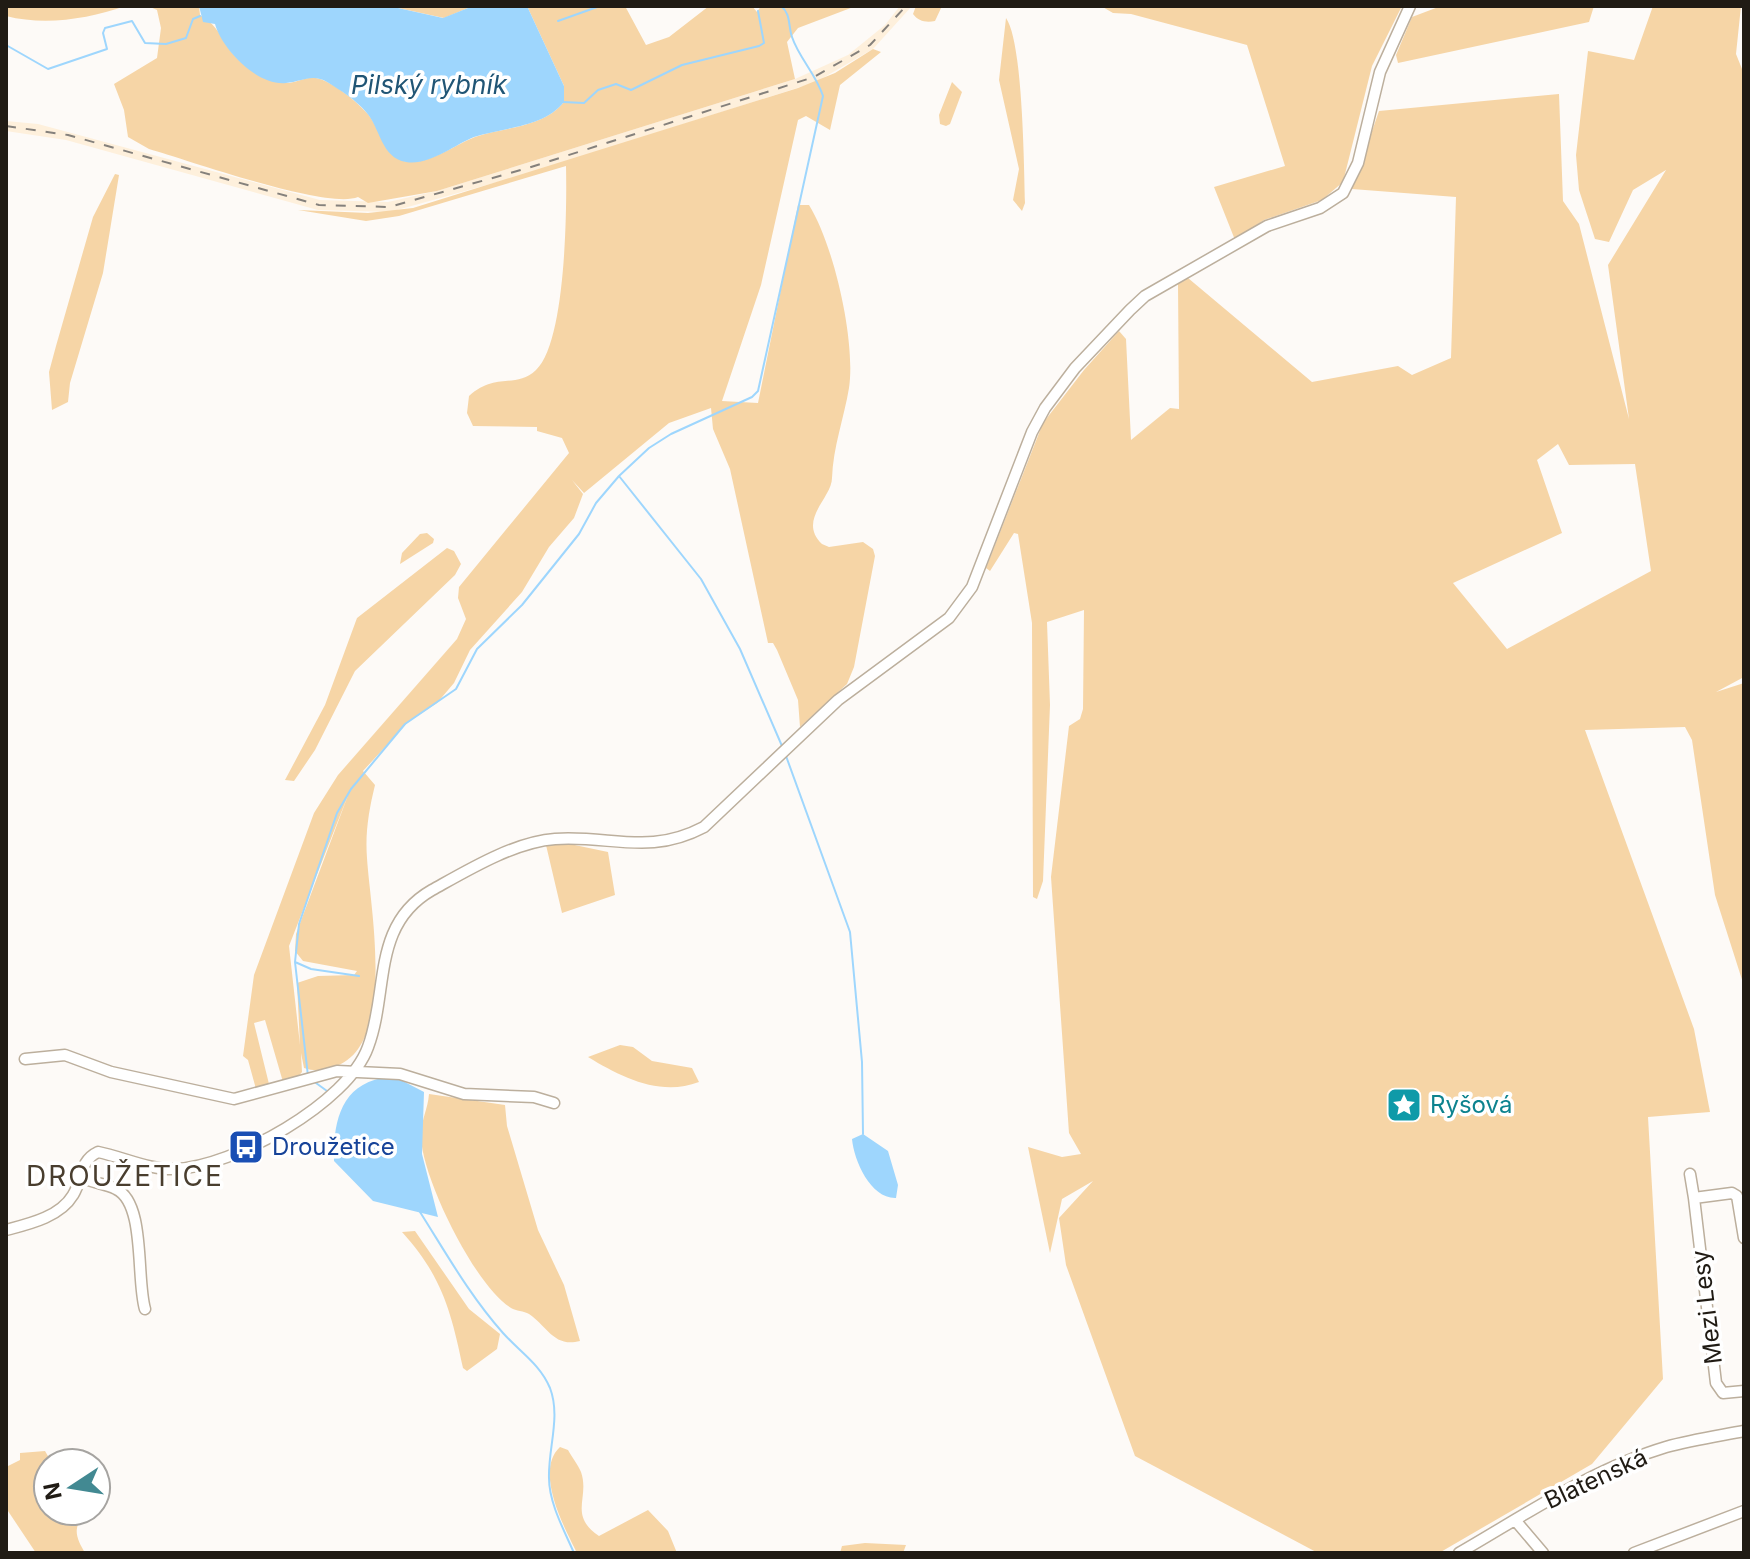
<svg xmlns="http://www.w3.org/2000/svg" width="1750" height="1559" viewBox="0 0 1750 1559" font-family="Inter,sans-serif">
  <style>
    .built { fill: #fef0dc }
    .green { fill: #f6d5a6; fill-rule: evenodd }
    .water { fill: #9ed6fd }
    .lines { fill: none; stroke-linecap: round; stroke-linejoin: round }
    .stream { stroke: #9ed6fd; stroke-width: 2 }
    .minor-casing { stroke: #bcaf9d; stroke-width: 13 }
    .minor { stroke: #fff; stroke-width: 10 }
    .rail { stroke: #85817c; stroke-width: 2; stroke-dasharray: 10 10; stroke-linecap: butt }
    .labels { text-anchor: middle; stroke-width: 7; stroke-linejoin: round; paint-order: stroke }
    .culture-label { font-size: 24px; fill: #0d838f; stroke: #fff; text-anchor: start }
    .transit-label { font-size: 24px; fill: #164399; stroke: #fff; text-anchor: start }
    .street-label { font-size: 24px; fill: #201b14; stroke: #fff }
    .water-label { font-size: 26px; font-style: italic; fill: #205575; stroke: #fff }
    .quarter-label { font-size: 28px; letter-spacing: 2px; fill: #493e2f; stroke: #fff }
  </style>
  <rect width="100%" height="100%" fill="#fdfaf7"/>
  <!-- built -->
  <path class="built" d="M 900,6 L 912,6 L 873,49 L 816,82 L 530,173 L 390,212 L 318,210 L 66,140 L 6,131 L 6,121 L 38,124 L 320,200 L 388,202 L 437,191 L 795,79 L 848,55 L 885,25 Z"/>
  <!-- green -->
  <path class="green" d="M 6,6 L 125,6 C 88,19 45,26 6,16 Z
    M 148,6 L 199,6 L 200,15 C 227,30 222,56 258,73 C 265,76 278,83 286,83 C 296,83 306,76 316,78 C 332,81 355,100 366,112 C 379,125 383,153 401,160 C 423,169 454,145 475,137 C 504,127 543,128 564,102 L 564,86 L 527,6 L 625,6 L 646,45 L 669,37 L 709,6 L 752,6 L 757,12 L 761,6 L 856,6 L 798,28 L 787,42 L 795,79 L 437,191 L 368,203 L 358,197 C 327,210 188,160 149,149 L 128,137 L 124,110 L 114,84 L 157,58 L 161,28 L 157,10 Z
    M 389,6 L 473,6 L 444,18 Z
    M 916,6 L 942,6 L 935,21 C 926,23 918,21 913,14 Z
    M 1101,6 L 1402,6 L 1372,66 L 1343,182 L 1322,200 L 1264,220 L 1235,240 L 1214,187 L 1285,166 L 1247,45 L 1131,14 L 1113,13 Z
    M 1441,6 L 1594,6 L 1589,22 L 1398,63 L 1396,55 L 1412,17 Z
    M 1653,6 L 1741,6 L 1736,54 L 1744,74 L 1744,677 L 1716,692 L 1744,683 L 1744,986 L 1715,895 L 1692,740 L 1685,727 L 1585,730 L 1694,1029 L 1710,1112 L 1648,1117 L 1663,1379 L 1592,1464 L 1439,1553 L 1318,1553 L 1135,1456 L 1066,1265 L 1059,1218 L 1093,1181 L 1062,1199 L 1050,1253 L 1028,1147 L 1062,1157 L 1081,1154 L 1069,1133 L 1051,877 L 1069,726 L 1080,719 L 1083,709 L 1084,610 L 1047,622 L 1050,705 L 1043,881 L 1037,899 L 1033,897 L 1032,623 L 1018,534 L 1014,533 L 990,571 L 986,568 L 1043,423 L 1084,370 L 1119,331 L 1126,339 L 1131,440 L 1170,408 L 1179,409 L 1178,284 L 1188,278 L 1312,382 L 1398,366 L 1412,375 L 1451,358 L 1456,197 L 1352,189 L 1379,111 L 1559,94 L 1563,201 L 1579,224 L 1629,419 L 1608,265 L 1666,170 L 1633,190 L 1609,242 L 1595,239 L 1579,190 L 1576,155 L 1588,51 L 1634,60 ZM 1558,444 L 1569,465 L 1635,464 L 1651,571 L 1507,649 L 1453,583 L 1562,533 L 1537,460 Z
    M 1006,18 C 1023,42 1024,167 1025,203 L 1022,211 L 1013,200 L 1019,169 L 999,80 Z
    M 873,49 L 881,52 L 840,85 L 830,130 L 806,116 L 798,120 L 761,285 L 722,401 L 758,403 L 798,205 L 809,205 C 834,245 856,342 849,388 C 844,418 833,447 832,478 C 832,498 797,520 822,544 L 829,547 L 863,542 L 873,549 L 875,556 L 854,667 L 847,684 L 800,727 L 798,700 L 777,650 L 773,643 L 768,643 L 730,469 L 713,429 L 711,408 L 669,423 L 584,493 L 572,480 L 583,494 L 574,518 L 549,547 L 522,592 L 470,650 L 454,683 L 437,703 L 408,722 L 363,771 L 375,785 C 369,810 365,832 367,858 C 370,908 398,1049 333,1067 C 322,1070 316,1072 304,1068 L 301,1053 L 302,1072 L 297,1078 L 283,1082 L 265,1020 L 254,1023 L 269,1084 L 256,1089 L 248,1060 L 243,1056 L 254,975 L 314,813 L 338,775 L 457,639 L 466,619 L 458,598 L 459,587 L 569,453 L 562,438 L 537,431 L 537,427 L 473,426 L 467,413 L 469,396 C 496,372 516,389 536,370 C 566,342 567,208 566,166 L 399,216 L 366,221 L 298,210 L 368,213 L 413,208 L 798,88 L 835,73 ZM 350,790 L 296,934 L 295,951 L 303,961 L 357,971 L 354,975 L 318,976 L 297,983 L 300,1045 L 289,946 Z
    M 952,82 L 962,92 L 950,124 L 946,126 L 940,124 L 939,115 Z
    M 115,174 L 119,175 L 103,273 L 70,383 L 68,402 L 52,410 L 49,372 L 56,346 L 93,217 Z
    M 427,533 L 434,539 L 433,543 L 400,564 L 402,553 L 420,534 Z
    M 447,548 L 454,551 L 461,564 L 455,575 L 355,671 L 315,750 L 294,781 L 285,780 L 325,705 L 357,618 Z
    M 565,843 L 608,852 L 615,895 L 562,913 L 546,845 Z
    M 620,1045 L 633,1047 L 652,1061 L 692,1068 L 699,1082 C 660,1097 621,1077 588,1057 Z
    M 429,1094 L 505,1105 L 507,1126 L 538,1230 L 564,1285 L 580,1341 C 554,1348 547,1326 529,1314 C 524,1311 516,1311 511,1308 C 475,1286 422,1178 421,1137 C 420,1123 428,1109 429,1094 Z
    M 415,1231 L 469,1309 L 500,1334 L 497,1349 L 467,1371 L 463,1368 C 451,1311 442,1276 402,1232 Z
    M 560,1447 L 568,1450 C 572,1457 578,1465 581,1472 C 590,1498 568,1515 599,1536 L 648,1510 L 668,1531 L 677,1553 L 577,1553 C 564,1527 534,1471 560,1447 Z
    M 45,1451 L 52,1463 L 48,1463 L 48,1511 L 79,1511 L 82,1518 C 72,1530 78,1541 85,1553 L 36,1553 L 6,1508 L 6,1467 L 20,1460 L 20,1453 Z
    M 865,1543 L 906,1545 L 903,1553 L 840,1553 L 842,1546 Z"/>
  <!-- water -->
  <path class="water" d="M 199,6 L 389,6 L 443,18 L 473,6 L 527,6 L 564,86 L 564,102 C 543,128 504,127 474,137 C 454,145 429,166 406,162 C 381,158 380,127 366,112 C 356,100 340,90 327,82 C 312,73 301,82 286,83 C 257,86 222,49 215,24 L 203,22 Z
    M 382,1078 L 399,1079 L 424,1092 L 422,1154 L 438,1217 L 373,1201 L 334,1161 C 333,1124 340,1086 382,1078 Z
    M 863,1134 L 888,1151 L 898,1185 L 896,1198 C 871,1199 854,1161 852,1139 Z"/>
  <g class="lines">
    <!-- stream -->
    <path class="stream" d="M 558,21 L 600,6
      M 6,45 L 48,69 L 107,49 L 103,33 L 105,28 L 132,21 L 145,43 L 166,44 L 186,38 L 193,19 L 200,16
      M 563,102 L 584,103 L 598,90 L 616,84 L 631,90 L 682,65 L 759,46 L 764,43 L 758,11
      M 619,476 L 701,579 L 740,649 L 782,746
      M 786,756 L 850,932 L 862,1062 L 863,1134
      M 295,962 L 311,969 L 359,976
      M 308,1076 L 295,962 L 299,924 L 337,813 L 351,789 L 405,724 L 456,689 L 477,649 L 522,605 L 579,534 L 596,503 L 619,476 L 649,448 L 671,434 L 752,397 L 758,391 L 823,96 C 816,74 799,58 792,37 C 788,25 791,14 781,6
      M 316,1083 L 327,1091
      M 420,1212 C 446,1253 470,1296 503,1333 C 520,1352 540,1364 550,1388 C 561,1417 548,1448 549,1478 C 549,1503 564,1530 574,1553"/>
    <defs>
      <path id="minor" d="M 25,1059 L 65,1055 L 111,1072 L 234,1099 L 337,1071 L 400,1074 L 464,1094 L 534,1097 L 554,1103
        M 1690,1174 L 1694,1198
        M 79,1176 C 91,1183 104,1183 116,1189 C 146,1203 136,1279 145,1309
        M 6,1230 C 29,1224 60,1217 73,1195 C 83,1179 79,1161 98,1152 C 123,1157 149,1170 175,1169 C 233,1167 348,1103 368,1047 C 389,991 371,925 432,890 C 468,870 514,842 555,839 C 611,835 649,856 704,827 L 838,700 L 949,618 L 972,587 L 1032,432 L 1045,408 L 1075,368 L 1130,310 L 1145,296 L 1267,226 L 1320,208 L 1343,193 L 1358,163 L 1380,72 L 1410,6
        M 1744,1238 L 1737,1196 L 1732,1193 L 1694,1198 L 1716,1383 L 1723,1393 L 1744,1391
        M 1515,1520 L 1543,1553
        M 1459,1553 C 1525,1515 1592,1469 1666,1447 C 1691,1440 1718,1436 1744,1431
        M 1634,1553 L 1744,1511"/>
    </defs>
    <!-- minor casing -->
    <use href="#minor" class="minor-casing"/>
    <!-- minor -->
    <use href="#minor" class="minor"/>
    <!-- rail -->
    <path class="rail" d="M 6,126 L 68,135 L 319,205 L 389,207 L 528,168 L 814,77 L 870,45 L 906,6"/>
  </g>
  <!-- icons -->
  <defs>
    <symbol id="sight-square" viewBox="-11 -11 22 22"><rect x="-9" y="-9" width="18" height="18" rx="4" fill="#0f9aa8" stroke="#fff"/><path d="M0-6L1.8-2.2L6-1.7L2.9 1.2L3.7 5.4L0 3.3L-3.7 5.4L-2.9 1.2L-6-1.7L-1.8-2.2Z" fill="#fff"/></symbol>
    <symbol id="bus-square" viewBox="-11 -11 22 22"><rect x="-9" y="-9" width="18" height="18" rx="4" fill="#1a4fb4" stroke="#fff"/><path d="M-5-6H5V4H4V6H2V4H-2V6H-4V4H-5ZM-3.5-4V0h7V-4ZM-3.5 1.2v1.5H-2V1.2ZM2 1.2v1.5H3.5V1.2Z" fill="#fff"/></symbol>
  </defs>
  <g fill-rule="evenodd">
    <use href="#sight-square" x="1384" y="1085" width="40" height="40"/>
    <use href="#bus-square" x="226" y="1127" width="40" height="40"/>
  </g>
  <g class="labels">
    <!-- culture labels -->
    <g class="culture-label">
      <text x="1430" y="1113">Ryšová</text>
    </g>
    <!-- transit labels -->
    <g class="transit-label">
      <text x="272" y="1155">Droužetice</text>
    </g>
    <!-- street labels -->
    <g class="street-label">
      <text transform="translate(1707 1307) rotate(-97)" y="8">Mezi Lesy</text>
      <text transform="translate(1596 1479) rotate(-25)" y="8">Blatenská</text>
    </g>
    <!-- water labels -->
    <g class="water-label">
      <text x="429" y="94">Pilský rybník</text>
    </g>
    <!-- quarter labels -->
    <g class="quarter-label">
      <text x="125" y="1186">DROUŽETICE</text>
    </g>
  </g>
  <!-- border -->
  <rect width="1750" height="1559" fill="none" stroke="#201b14" stroke-width="16"/>
  <!-- north arrow -->
  <g transform="translate(72 1487) rotate(258)"><circle r="38" fill="#ffffff" stroke="#a6a4a1" stroke-width="2"/>
  <path d="M0-6L14 30L0 20L-14 30Z" fill="#428992"/>
  <text y="-12" font-size="22" font-weight="bold" text-anchor="middle" fill="#201b14">N</text>
  </g>
</svg>
